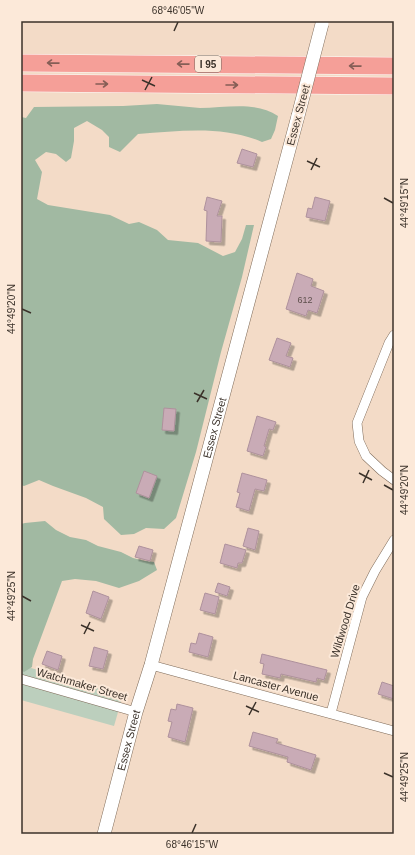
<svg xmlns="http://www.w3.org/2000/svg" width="415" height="855" viewBox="0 0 415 855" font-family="Arial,sans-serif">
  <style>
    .green { fill: #bccfbd }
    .forest { fill: #a1b9a2 }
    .building { fill: #c9abb6; stroke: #ae919c; filter: url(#shadow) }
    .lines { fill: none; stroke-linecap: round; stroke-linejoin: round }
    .street-casing { stroke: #7f6b59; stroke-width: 10 }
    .secondary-casing { stroke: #7f6b59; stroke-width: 14 }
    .highway-casing { stroke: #fff; stroke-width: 18 }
    .street { stroke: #fff; stroke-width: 9 }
    .secondary { stroke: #fff; stroke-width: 13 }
    .highway { stroke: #f59f98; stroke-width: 17 }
    .secondary-bridge-casing { stroke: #7f6b59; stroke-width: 14; stroke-linecap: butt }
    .secondary-bridge { stroke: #fff; stroke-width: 13 }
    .oneway { stroke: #855e56 }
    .ticks { fill: none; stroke: #3b322a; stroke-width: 1.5 }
    .labels { text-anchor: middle; stroke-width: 4; stroke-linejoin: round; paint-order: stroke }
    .number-label { font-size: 9px; fill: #5e504d }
    .shield { fill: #fce9d9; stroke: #75695e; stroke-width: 1 }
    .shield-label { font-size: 10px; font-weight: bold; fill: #3b322a }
    .street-label { font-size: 11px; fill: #3b322a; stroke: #fce9d9 }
    .neatline { fill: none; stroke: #3b322a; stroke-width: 1.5 }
    .ticks-label { font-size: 10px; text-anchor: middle; fill: #3b322a }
  </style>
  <defs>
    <filter id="shadow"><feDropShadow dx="3.5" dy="3.5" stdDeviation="0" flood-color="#0004"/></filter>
  </defs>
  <rect width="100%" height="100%" fill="#f3dbc7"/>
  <!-- green -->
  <path class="green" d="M 21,665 L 123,695 L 114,726 L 21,700 Z"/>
  <!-- forest -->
  <path class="forest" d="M 157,104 C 171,105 186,107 200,108 C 226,108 256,101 278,116 L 275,130 L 271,139 L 262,142 C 223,125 180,131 138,134 L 120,152 L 109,147 L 109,137 L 102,130 L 87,121 L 74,128 L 74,141 L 71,158 L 66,162 L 56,154 L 46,152 L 35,160 L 42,172 L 37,199 L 48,205 L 110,215 L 129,224 L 139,222 L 157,230 L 168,240 L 198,243 L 223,256 L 235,252 L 242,239 L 246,225 L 254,225 L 242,277 L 221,352 L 196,452 L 176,518 L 164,529 L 146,528 L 134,534 L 121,535 L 104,519 L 103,507 L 86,498 L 53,486 L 39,480 L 24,486 L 21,485 L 21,117 L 26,118 L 34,107 L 123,106 Z
    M 45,521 L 56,530 L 70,537 L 86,540 L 98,546 L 121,552 L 133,558 L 145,561 L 154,562 L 157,570 L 139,581 L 119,588 L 96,581 L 75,579 L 62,581 L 33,659 L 32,667 L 24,672 L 21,670 L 21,629 L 22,621 L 21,615 L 21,524 L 25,523 Z"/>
  <!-- building -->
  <path class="building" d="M 242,149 L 257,154 L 253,167 L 237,163 Z
    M 207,197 L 222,201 L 217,216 L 222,216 L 221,242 L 206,241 L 207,211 L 204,210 Z
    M 315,197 L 330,201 L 325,221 L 306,217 L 308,208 L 312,209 Z
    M 297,273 L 313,279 L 311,286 L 324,291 L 317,313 L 308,310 L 306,316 L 286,309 Z
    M 277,338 L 291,343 L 286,356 L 293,358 L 290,367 L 269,360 Z
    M 164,408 L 176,409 L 174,431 L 162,430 Z
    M 257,416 L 276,422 L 273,430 L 269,429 L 264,446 L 266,447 L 263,456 L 247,451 Z
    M 144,471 L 157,476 L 149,498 L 136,493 Z
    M 242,473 L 267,480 L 264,491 L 255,489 L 249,511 L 236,507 L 240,493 L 237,492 Z
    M 248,528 L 259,531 L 255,550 L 243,546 Z
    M 225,544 L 246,550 L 242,563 L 238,563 L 237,568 L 220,563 Z
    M 139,546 L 153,550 L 150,561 L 135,557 Z
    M 218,583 L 230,587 L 227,596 L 215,592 Z
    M 93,591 L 109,597 L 101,619 L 86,613 Z
    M 205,593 L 219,597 L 215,614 L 200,610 Z
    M 199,633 L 213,637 L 208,657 L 189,652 L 191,643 L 196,644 Z
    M 94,647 L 108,651 L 103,669 L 89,666 Z
    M 47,651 L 62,656 L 58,670 L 42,664 Z
    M 262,654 L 327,670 L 324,680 L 317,678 L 316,682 L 281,674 L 280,678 L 262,674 L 264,664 L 260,663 Z
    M 382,682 L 394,686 L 394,699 L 378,694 Z
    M 177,704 L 193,708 L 185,742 L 168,737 L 172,722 L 168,721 L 171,709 L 176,710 Z
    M 253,732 L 278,739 L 276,743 L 316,755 L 311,770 L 287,762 L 288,757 L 249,746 Z"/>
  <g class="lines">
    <defs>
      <path id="street" d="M 394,335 L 389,343 L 357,423 L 359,441 L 366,456 L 382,471 L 394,480
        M 151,665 L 394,731
        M 21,679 L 136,712
        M 331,713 L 362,597 L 375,571 L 394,540"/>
      <g id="secondary">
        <path id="s1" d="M 104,834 L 136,712 L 151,665 L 298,116"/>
      </g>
      <path id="highway" d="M 21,63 L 394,66
        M 21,83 L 394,86"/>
    </defs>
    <!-- street casing -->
    <use href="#street" class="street-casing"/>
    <!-- secondary casing -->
    <use href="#secondary" class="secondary-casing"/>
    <!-- highway casing -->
    <use href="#highway" class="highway-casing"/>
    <!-- street -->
    <use href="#street" class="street"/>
    <!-- secondary -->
    <use href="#secondary" class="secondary"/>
    <!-- highway -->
    <use href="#highway" class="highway"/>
    <defs>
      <path id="secondary-bridge" d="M 298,116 L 322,24"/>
    </defs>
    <!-- secondary-bridge casing -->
    <use href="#secondary-bridge" class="secondary-bridge-casing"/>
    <!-- secondary-bridge -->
    <use href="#secondary-bridge" class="secondary-bridge"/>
  </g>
  <!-- one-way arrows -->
  <defs><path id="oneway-shaft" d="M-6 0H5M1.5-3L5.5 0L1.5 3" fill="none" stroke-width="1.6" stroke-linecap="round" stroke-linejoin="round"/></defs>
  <g class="oneway">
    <use href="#oneway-shaft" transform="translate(53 63) rotate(-179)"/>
    <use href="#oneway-shaft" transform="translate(183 64) rotate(-179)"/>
    <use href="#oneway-shaft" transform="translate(355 66) rotate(-179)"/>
    <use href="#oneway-shaft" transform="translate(102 84)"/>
    <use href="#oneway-shaft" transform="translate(232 85)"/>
  </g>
  <!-- ticks -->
  <path class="ticks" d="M 174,31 L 178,22M 142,80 L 155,86M 145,90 L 152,77M 307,161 L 320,167M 311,170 L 317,158M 384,198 L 393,203M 22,309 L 31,313M 194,393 L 207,399M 197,402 L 204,390M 359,473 L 372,480M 363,483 L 369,470M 384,485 L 393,490M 22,596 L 31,601M 81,625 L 94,631M 84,634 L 90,622M 246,706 L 259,712M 249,715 L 256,702M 384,773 L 393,777M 192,833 L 196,824"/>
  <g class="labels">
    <!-- number labels -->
    <g class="number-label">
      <text x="305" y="303">612</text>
    </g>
    <!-- shield labels -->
    <rect class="shield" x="195" y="56" width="26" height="16" rx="3"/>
    <g class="shield-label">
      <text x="208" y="68">I 95</text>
    </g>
    <!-- street labels -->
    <g class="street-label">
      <text transform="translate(298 115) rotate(-75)" y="4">Essex Street</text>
      <text dy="4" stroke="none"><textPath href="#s1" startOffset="421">Essex Street</textPath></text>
      <text transform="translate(345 621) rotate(-73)" y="4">Wildwood Drive</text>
      <text transform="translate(82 684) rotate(16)" y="4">Watchmaker Street</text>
      <text transform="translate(276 686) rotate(15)" y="4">Lancaster Avenue</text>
      <text dy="4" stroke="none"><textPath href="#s1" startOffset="97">Essex Street</textPath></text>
    </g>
  </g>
  <!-- border -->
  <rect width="415" height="855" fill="none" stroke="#fce9d9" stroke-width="44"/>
  <rect x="22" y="22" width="371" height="811" class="neatline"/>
  <g class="ticks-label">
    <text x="178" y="14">68°46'05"W</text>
    <text transform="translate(404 203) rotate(-90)" y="4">44°49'15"N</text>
    <text transform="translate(11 309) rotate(-90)" y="4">44°49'20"N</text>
    <text transform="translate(404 490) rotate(-90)" y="4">44°49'20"N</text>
    <text transform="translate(11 596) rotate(-90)" y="4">44°49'25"N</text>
    <text transform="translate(404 777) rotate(-90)" y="4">44°49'25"N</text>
    <text x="192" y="848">68°46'15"W</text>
  </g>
</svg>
